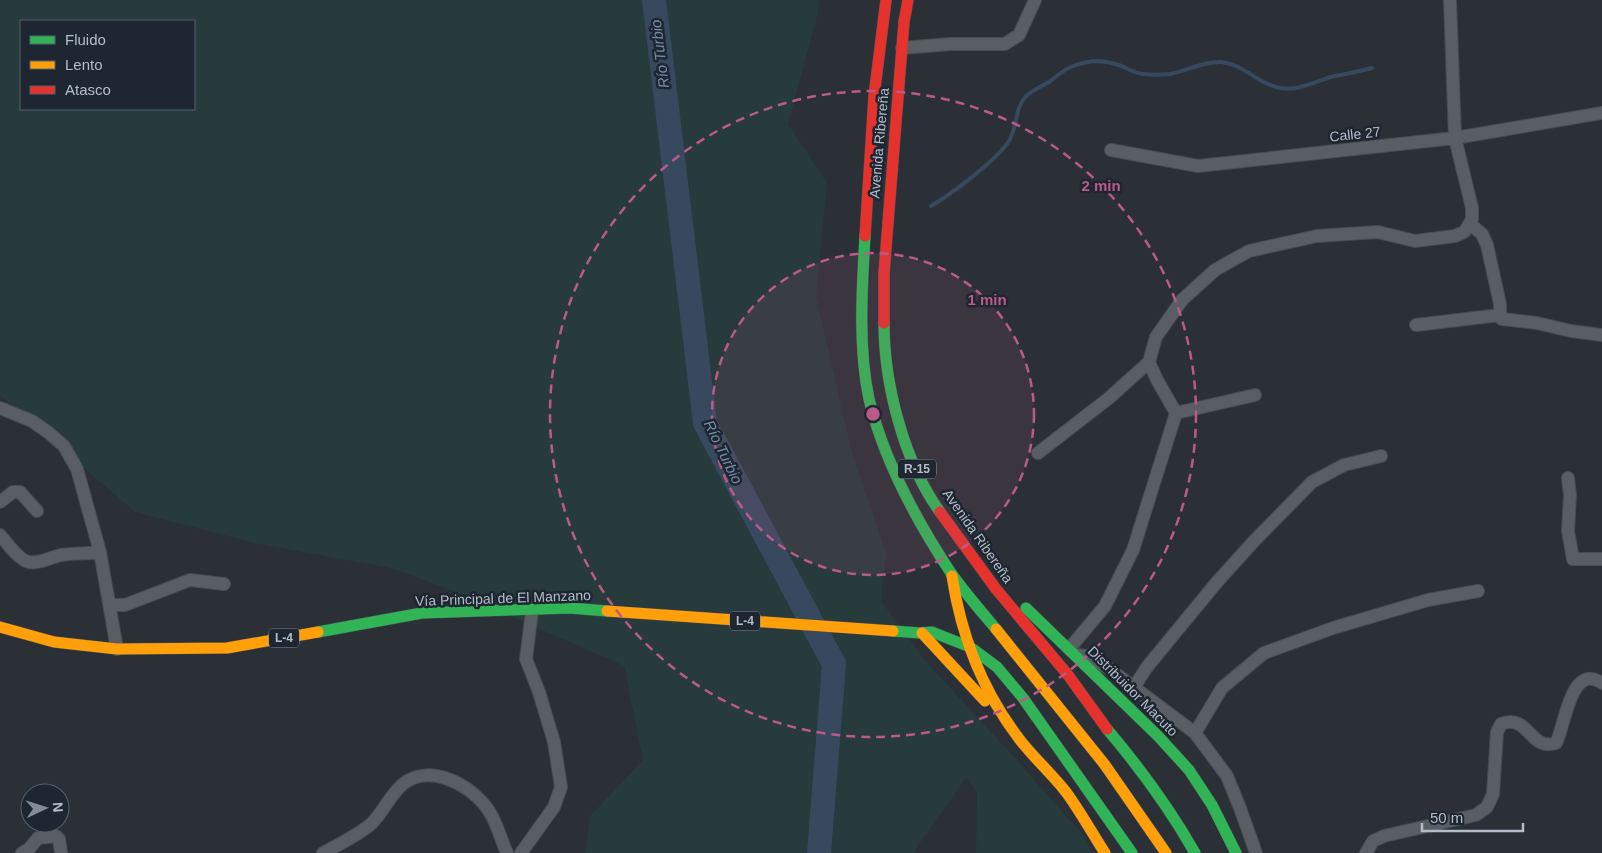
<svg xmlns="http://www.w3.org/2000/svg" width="1602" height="853" viewBox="0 0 1602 853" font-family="Helvetica,sans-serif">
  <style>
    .green { fill: #273a3c; fill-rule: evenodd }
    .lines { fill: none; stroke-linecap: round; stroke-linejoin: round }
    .stream { stroke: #37495f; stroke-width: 4 }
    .river { stroke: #37495f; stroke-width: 24 }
    .street-casing { stroke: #484c51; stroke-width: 14 }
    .fast-casing { stroke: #474c53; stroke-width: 12 }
    .slow-casing { stroke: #474c53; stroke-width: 12 }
    .jam-casing { stroke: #474c53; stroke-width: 12 }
    .street { stroke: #595e64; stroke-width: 12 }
    .fast { stroke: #30b455; stroke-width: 11 }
    .slow { stroke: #ff9f0a; stroke-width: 11 }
    .jam { stroke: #e5322d; stroke-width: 11 }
    .ring { fill: none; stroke: #bc5a87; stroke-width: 2.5; stroke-dasharray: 9 6 }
    .labels { text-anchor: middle; stroke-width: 5; stroke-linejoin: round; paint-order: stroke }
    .shield { fill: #1d2631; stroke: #868f9b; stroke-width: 1 }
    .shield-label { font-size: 12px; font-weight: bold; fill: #b3bcc8 }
    .street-label { font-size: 14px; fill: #b3bcc8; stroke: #1d2631 }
    .water-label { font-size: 15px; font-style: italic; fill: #748eaa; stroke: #1d2631 }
    .centre { fill: #bc5a87; stroke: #1d2631; stroke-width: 2.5 }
    .ring-label { font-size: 15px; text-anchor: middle; font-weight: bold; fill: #bc5a87; stroke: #1d2631; stroke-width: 5; stroke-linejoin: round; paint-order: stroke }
  </style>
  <rect width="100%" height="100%" fill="#2a3036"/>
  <!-- green -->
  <path class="green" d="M 0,0 L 819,0 L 817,17 L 788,124 L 827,183 L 816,297 L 852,453 L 886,553 L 881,601 L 928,664 L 1006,748 L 1084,836 L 1092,853 L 976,853 L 977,791 L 966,778 L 913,853 L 585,853 L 590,816 L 643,760 L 624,666 L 456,592 L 391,568 L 259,544 L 135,512 L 0,395 ZM 21,21 L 194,21 L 194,109 L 21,109 Z"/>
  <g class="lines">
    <!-- stream -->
    <path class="stream" d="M 931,206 C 953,193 991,164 1007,144 C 1015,134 1015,120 1019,108 C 1024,93 1037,89 1049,82 C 1056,77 1063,70 1071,67 C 1087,60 1102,59 1119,65 C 1127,68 1134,73 1143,74 C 1152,75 1161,75 1170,74 C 1188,71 1203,61 1221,62 C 1243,64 1256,82 1276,87 C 1297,93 1315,81 1335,76 C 1347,74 1360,71 1372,68"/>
    <!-- river -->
    <path class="river" d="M 654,0 L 705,423 L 834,664 L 819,853"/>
    <defs>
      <path id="street" d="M 902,48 L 950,44 L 1005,44 L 1019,35 L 1035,0
        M 1111,150 L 1198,166 L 1455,138 L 1602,113
        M 1470,224 L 1482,234 L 1487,245 L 1500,304 L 1500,315 L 1502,319 L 1537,323 L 1571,331 L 1602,335
        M 1416,325 L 1500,315
        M 0,408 L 32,421 L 49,433 L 64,446 L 77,469 L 100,552 L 117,649
        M 1176,413 L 1255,395
        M 1038,453 L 1109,398 L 1149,362
        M 1568,478 L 1570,495 L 1568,531 L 1573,559 L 1602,559
        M 0,502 L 13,492 L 20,492 L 37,511
        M 0,535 C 7,543 15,555 24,560 C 34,567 51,557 61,555 C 74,553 87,554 100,552
        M 110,605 L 125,605 L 190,580 L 224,584
        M 1069,649 L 1105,606 L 1133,550 L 1176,413 L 1157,380 L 1149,362 L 1156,337 L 1182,300 L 1215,270 L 1249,251 L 1317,236 L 1378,232 L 1415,241 L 1455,236 L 1464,232 L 1467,228 L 1472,219 L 1472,208 L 1455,138 L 1450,0
        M 1078,655 L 1087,656 L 1111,670 L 1195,733 L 1227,776 L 1240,808 L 1256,853
        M 1134,687 L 1147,667 L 1217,582 L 1255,540 L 1312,482 L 1344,465 L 1381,456
        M 1195,733 L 1222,688 L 1264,653 L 1333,628 L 1428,600 L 1478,591
        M 22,853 L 29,849 L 38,838 L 56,836 L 59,839 L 61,853
        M 323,853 C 336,846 362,833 372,823 C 384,811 390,795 403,784 C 430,762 473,786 489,811 C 497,823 501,840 507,853
        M 521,853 L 554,807 L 561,787 L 554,742 L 539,692 L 526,659 L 532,611
        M 1366,853 L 1373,841 L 1384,836 L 1476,815 L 1487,807 L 1493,794 L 1497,732 L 1501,724 C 1529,713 1530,752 1556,743 C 1565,727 1570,662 1602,683"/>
      <path id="fast" d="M 865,236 C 862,289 858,347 869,399 C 884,461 916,520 951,573 C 965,593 981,611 996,629
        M 884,323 C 884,384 904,462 940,512
        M 1026,608 L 1158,736 L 1189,770 L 1212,805 L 1236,853
        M 893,631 L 920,633 L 932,632 L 970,647 L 997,667 L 1023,698 L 1132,853
        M 318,632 L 422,613 L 570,608 L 607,611
        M 1107,729 C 1140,768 1170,809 1195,853"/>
      <path id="slow" d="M 952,576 C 961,635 983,692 1020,740 C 1034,758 1052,774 1066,792 C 1080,811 1092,833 1105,853
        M 607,611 L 893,631
        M 0,627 L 54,642 L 117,649 L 227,648 L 318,632
        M 996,629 L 1105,765 L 1166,853
        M 922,633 L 985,701"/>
      <path id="jam" d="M 865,236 L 874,96 L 886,0
        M 884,323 L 884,273 L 904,22 L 908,0
        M 940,512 L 996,589 L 1068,675 L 1107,729"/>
    </defs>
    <!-- street casing -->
    <use href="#street" class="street-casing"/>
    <!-- fast casing -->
    <use href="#fast" class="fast-casing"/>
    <!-- slow casing -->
    <use href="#slow" class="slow-casing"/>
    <!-- jam casing -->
    <use href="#jam" class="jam-casing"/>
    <!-- street -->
    <use href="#street" class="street"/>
    <!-- fast -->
    <use href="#fast" class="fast"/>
    <!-- slow -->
    <use href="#slow" class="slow"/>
    <!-- jam -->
    <use href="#jam" class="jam"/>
  </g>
  <!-- distance rings -->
  <circle cx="873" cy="414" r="161" fill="#bc5a87" fill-opacity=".12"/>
  <g class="ring">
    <circle cx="873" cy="414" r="161"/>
    <circle cx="873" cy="414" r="323"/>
  </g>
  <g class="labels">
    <!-- shield labels -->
    <g class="shield">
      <rect x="898" y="459.5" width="38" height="19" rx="4"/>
      <rect x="730" y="611.5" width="30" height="19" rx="4"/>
      <rect x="269" y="628.5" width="30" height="19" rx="4"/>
    </g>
    <g class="shield-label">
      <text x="917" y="473">R-15</text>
      <text x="745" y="625">L-4</text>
      <text x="284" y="642">L-4</text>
    </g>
    <!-- street labels -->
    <g class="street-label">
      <text transform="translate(1355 134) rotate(-6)" y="5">Calle 27</text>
      <text transform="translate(879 143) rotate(-85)" y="5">Avenida Ribereña</text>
      <text transform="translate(978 536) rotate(55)" y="5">Avenida Ribereña</text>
      <text transform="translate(503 598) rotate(-2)" y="5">Vía Principal de El Manzano</text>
      <text transform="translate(1133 691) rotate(45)" y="5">Distribuidor Macuto</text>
    </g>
    <!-- water labels -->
    <g class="water-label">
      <text transform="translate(660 54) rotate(-97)" y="5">Río Turbio</text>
      <text transform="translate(723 452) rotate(64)" y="5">Río Turbio</text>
    </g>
  </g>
  <circle cx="873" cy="414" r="8" class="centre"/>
  <g class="ring-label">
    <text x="1101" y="191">2 min</text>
    <text x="987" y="305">1 min</text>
  </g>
  <!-- legend -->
  <rect x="20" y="20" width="175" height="90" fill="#1d2631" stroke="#59626d"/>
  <rect x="30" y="36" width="25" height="8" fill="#30b455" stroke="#59626d"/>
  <text x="65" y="45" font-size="15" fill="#b3bcc8">Fluido</text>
  <rect x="30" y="61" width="25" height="8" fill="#ff9f0a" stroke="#59626d"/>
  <text x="65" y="70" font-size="15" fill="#b3bcc8">Lento</text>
  <rect x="30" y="86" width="25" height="8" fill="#e5322d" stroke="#59626d"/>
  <text x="65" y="95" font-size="15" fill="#b3bcc8">Atasco</text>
  <!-- north arrow -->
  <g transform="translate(45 808) rotate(86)"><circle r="24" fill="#1d2631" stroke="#59626d"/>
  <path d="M0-4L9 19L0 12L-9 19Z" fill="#838b95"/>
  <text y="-8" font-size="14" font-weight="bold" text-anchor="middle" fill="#b3bcc8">N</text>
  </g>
  <!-- scale -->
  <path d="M1422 823v8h101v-8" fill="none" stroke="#b3bcc8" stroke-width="2.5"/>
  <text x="1430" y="823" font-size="15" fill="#b3bcc8" stroke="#1d2631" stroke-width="4" paint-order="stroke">50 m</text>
</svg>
